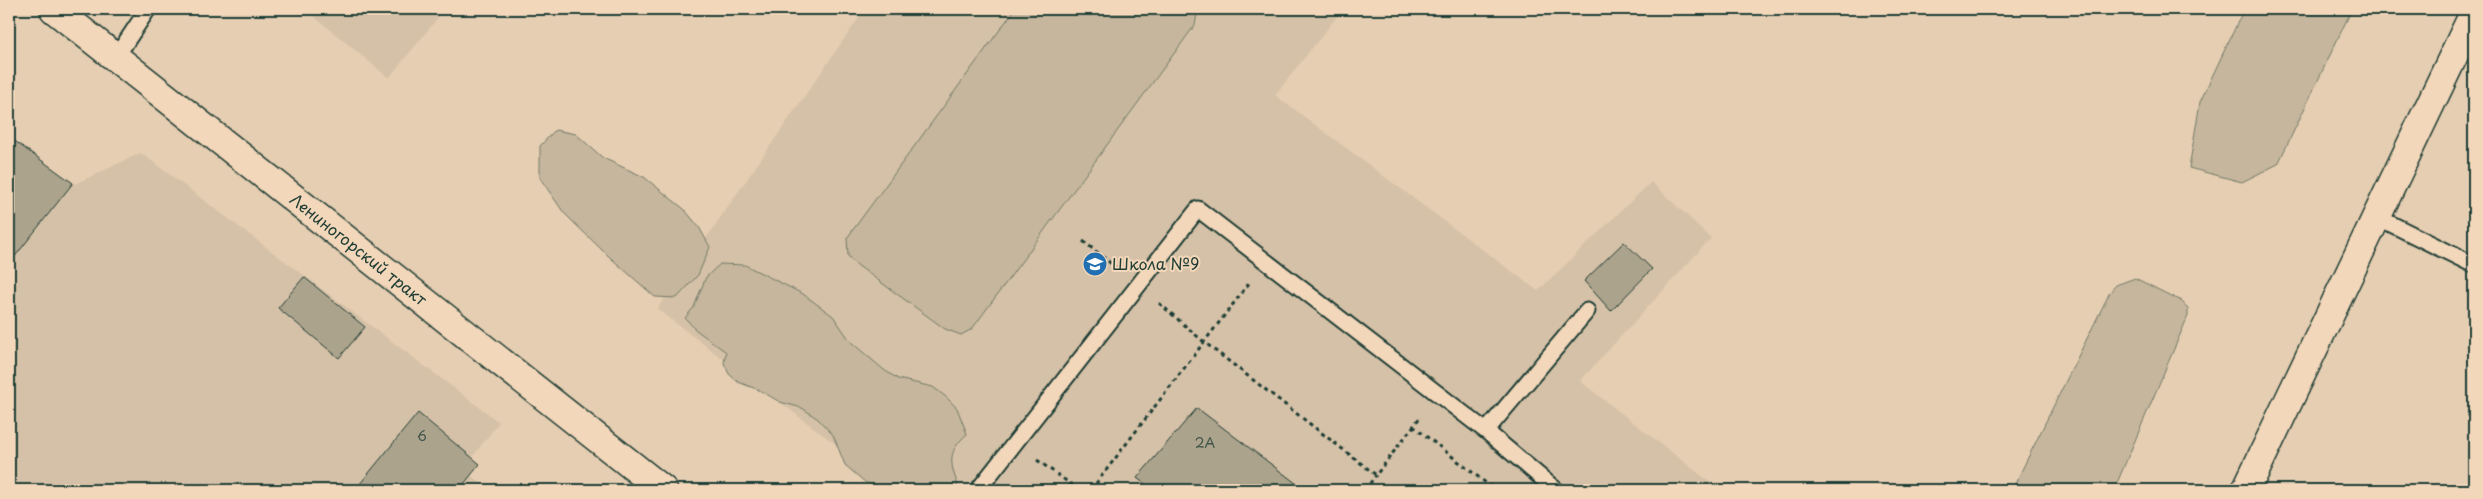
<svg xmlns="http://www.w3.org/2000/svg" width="2483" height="499" viewBox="0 0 2483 499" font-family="'Playpen Sans',sans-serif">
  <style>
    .built { fill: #d5c1a7 }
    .green { fill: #c5b69d; stroke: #727a68 }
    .building { fill: #aca38c; stroke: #1f3d34 }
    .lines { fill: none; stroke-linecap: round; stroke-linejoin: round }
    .service-casing { stroke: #1f3d34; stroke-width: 19 }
    .secondary-casing { stroke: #1f3d34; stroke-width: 31 }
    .primary-casing { stroke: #1f3d34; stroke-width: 31 }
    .path { stroke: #1f3d34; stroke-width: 3; stroke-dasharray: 4 4; stroke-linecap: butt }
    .service { stroke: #f3d7ba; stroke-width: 15 }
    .secondary { stroke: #f3d7ba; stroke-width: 28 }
    .primary { stroke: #f3d7ba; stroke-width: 28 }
    .labels { text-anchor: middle; stroke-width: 4; stroke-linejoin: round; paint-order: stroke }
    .number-label { font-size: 14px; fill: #42564a }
    .street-label { font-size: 16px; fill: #1f3d34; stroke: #f3d7ba }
    .poi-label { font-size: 16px; fill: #1f3d34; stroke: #f3d7ba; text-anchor: start }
  </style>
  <rect width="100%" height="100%" fill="#e6ceb2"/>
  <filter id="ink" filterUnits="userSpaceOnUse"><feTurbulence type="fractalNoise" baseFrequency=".02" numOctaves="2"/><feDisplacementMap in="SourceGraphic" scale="10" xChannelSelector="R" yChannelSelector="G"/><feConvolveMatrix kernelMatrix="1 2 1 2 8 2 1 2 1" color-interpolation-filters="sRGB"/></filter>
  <g filter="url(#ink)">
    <!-- built -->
    <path class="built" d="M 305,9 L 445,9 L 389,78 Z
      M 865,9 L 1343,9 L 1275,95 L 1538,291 L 1651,182 L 1711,238 L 1580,381 L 1720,490 L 896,490 L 657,309 Z
      M 9,136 L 75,184 L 141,153 L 499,422 L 473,456 L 470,475 L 490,490 L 9,490 Z"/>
    <!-- green -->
    <path class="green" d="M 1015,9 L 1198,9 L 1195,25 L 972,329 L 961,335 L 945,329 L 853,262 L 848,256 L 847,238 Z
      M 2244,9 L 2352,9 L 2278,164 L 2242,182 L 2189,168 L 2200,102 Z
      M 555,130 L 576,134 L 603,158 L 644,177 L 684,209 L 699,227 L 710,247 L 698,275 L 677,298 L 655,297 L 604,252 L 564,213 L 540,178 L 540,146 Z
      M 720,264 L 745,265 L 803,294 L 833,316 L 851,342 L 884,370 L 898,379 L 933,387 L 946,397 L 957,408 L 967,434 C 948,451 949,462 958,485 L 953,490 L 918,490 L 899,484 L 878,485 L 866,483 L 845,465 L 833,435 L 818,419 L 802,408 L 780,402 L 759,390 L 738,382 L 729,374 L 724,363 L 726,352 L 696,330 L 685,318 L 694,307 L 706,277 Z
      M 2135,278 L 2181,301 L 2188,308 L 2188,316 L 2114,490 L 2012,490 L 2110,292 L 2116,285 Z"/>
    <!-- building -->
    <path class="building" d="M 9,137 L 73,183 L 9,264 Z
      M 1624,242 L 1652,269 L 1611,311 L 1584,281 Z
      M 304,277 L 365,327 L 339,358 L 278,308 Z
      M 1197,408 L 1305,490 L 1153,490 L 1137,478 Z
      M 418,413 L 480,464 L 459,490 L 355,490 Z"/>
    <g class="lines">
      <defs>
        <path id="service" d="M 116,57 L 148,9
          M 2375,216 L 2474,265
          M 978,490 L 1198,209 L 1486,431
          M 1556,490 L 1486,431 L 1587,311"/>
        <path id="secondary" d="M 2246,490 L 2474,13"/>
        <g id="primary">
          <path id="s1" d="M 54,9 L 663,490"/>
        </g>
      </defs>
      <!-- service casing -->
      <use href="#service" class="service-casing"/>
      <!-- secondary casing -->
      <use href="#secondary" class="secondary-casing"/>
      <!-- primary casing -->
      <use href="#primary" class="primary-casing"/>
      <!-- path -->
      <path class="path" d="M 1083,241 L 1118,269
        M 1159,303 L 1204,342 L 1376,475 L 1421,416
        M 1413,426 L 1495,490
        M 1037,460 L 1079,490
        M 1091,490 L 1250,282
        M 1365,490 L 1376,475"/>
      <!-- service -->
      <use href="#service" class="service"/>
      <!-- secondary -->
      <use href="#secondary" class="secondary"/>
      <!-- primary -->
      <use href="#primary" class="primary"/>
    </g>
  </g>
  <!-- icons -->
  <defs>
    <symbol id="school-disc" viewBox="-11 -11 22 22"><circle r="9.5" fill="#1f6fb2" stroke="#f3d7ba"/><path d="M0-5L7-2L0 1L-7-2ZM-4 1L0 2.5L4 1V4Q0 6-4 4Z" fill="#fff"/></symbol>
  </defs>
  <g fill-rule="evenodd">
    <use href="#school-disc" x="1081" y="250" width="28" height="28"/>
  </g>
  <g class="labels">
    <!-- number labels -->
    <g class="number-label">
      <text x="422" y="441">6</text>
      <text x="1205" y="448">2А</text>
    </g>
    <!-- street labels -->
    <g class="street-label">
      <text dy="6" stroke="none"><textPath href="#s1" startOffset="388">Лениногорский тракт</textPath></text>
    </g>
    <!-- poi labels -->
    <g class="poi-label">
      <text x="1112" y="270">Школа №9</text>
    </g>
  </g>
  <!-- margin -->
  <rect width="2483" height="499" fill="none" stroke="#f3d7ba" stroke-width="30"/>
  <rect x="15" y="15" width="2453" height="469" fill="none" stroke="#1f3d34" stroke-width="2" filter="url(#ink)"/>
</svg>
